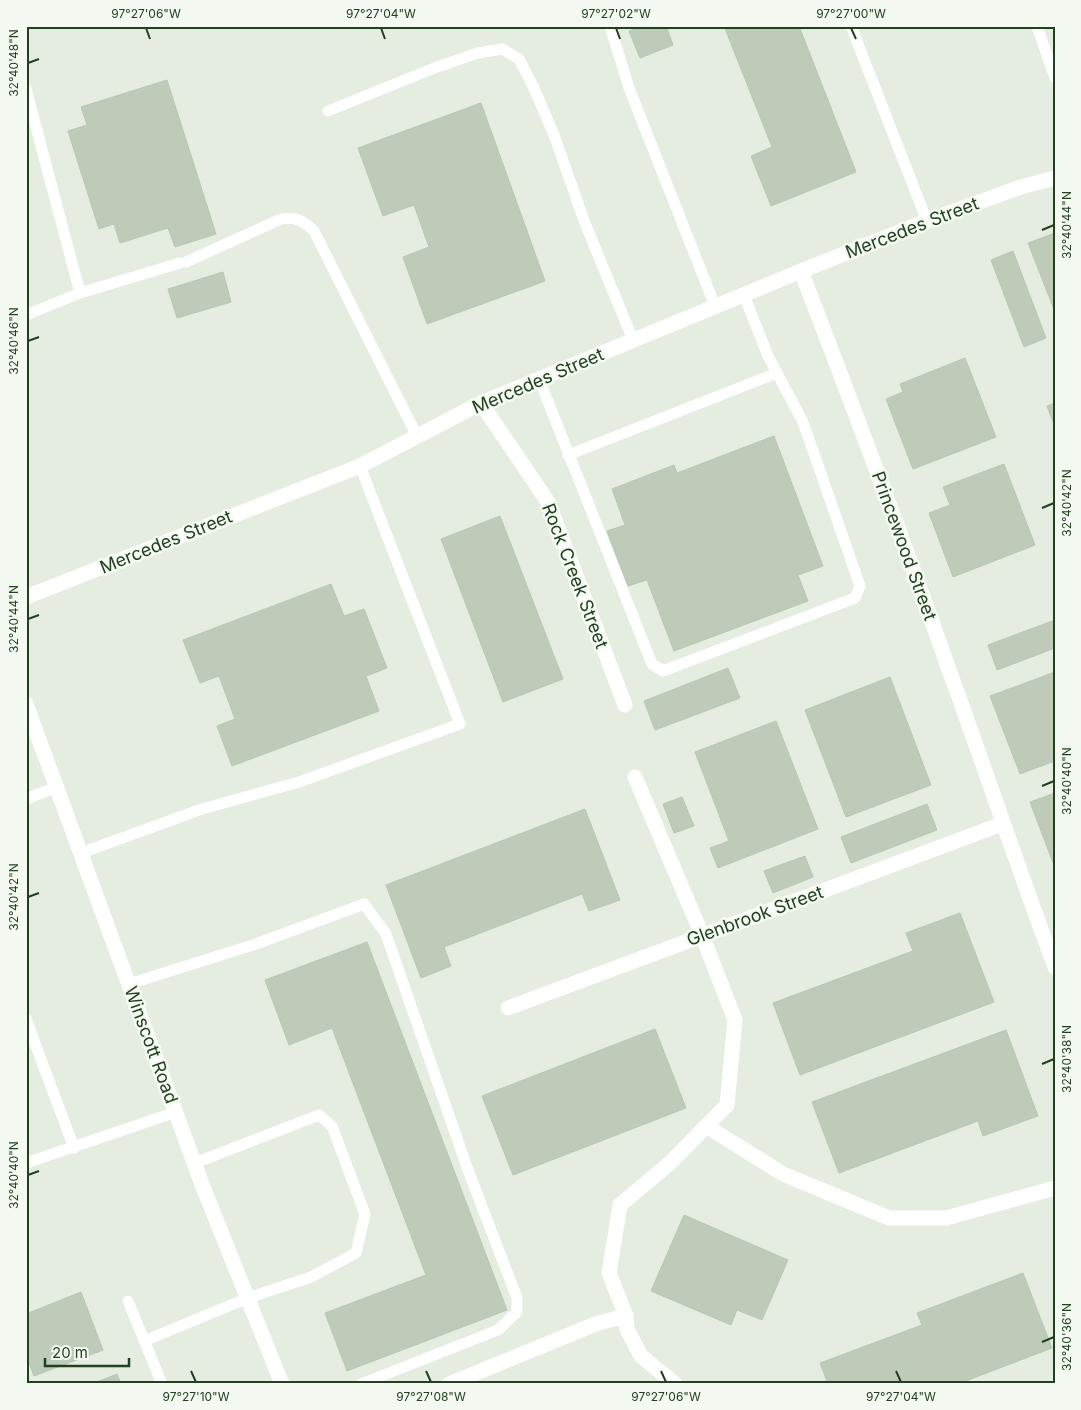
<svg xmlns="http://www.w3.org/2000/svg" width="1081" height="1410" viewBox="0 0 1081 1410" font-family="Inter,sans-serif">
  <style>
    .building { fill: #bdcbb8; stroke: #b7c7b2 }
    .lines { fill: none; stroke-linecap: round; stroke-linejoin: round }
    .lane { stroke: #fff; stroke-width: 11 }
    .street { stroke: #fff; stroke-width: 15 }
    .secondary { stroke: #fff; stroke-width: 15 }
    .ticks { fill: none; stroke: #21401f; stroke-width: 2 }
    .labels { text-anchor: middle; stroke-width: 5; stroke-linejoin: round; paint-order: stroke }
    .street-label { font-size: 18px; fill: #21401f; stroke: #f4f9f1 }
    .neatline { fill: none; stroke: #21401f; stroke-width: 2 }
    .ticks-label { font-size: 12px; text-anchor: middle; fill: #21401f }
  </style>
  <rect width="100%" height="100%" fill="#e4ede0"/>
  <!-- building -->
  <path class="building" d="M 643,26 L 666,26 L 673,45 L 640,58 L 629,31 Z
    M 724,26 L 799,26 L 856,172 L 771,206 L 751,156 L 772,147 Z
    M 167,80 L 216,234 L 175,247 L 168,228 L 120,243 L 114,224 L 99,229 L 68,131 L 87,125 L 81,107 Z
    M 481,103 L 545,281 L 427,324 L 403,257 L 429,247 L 414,205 L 383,216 L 358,148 Z
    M 1055,233 L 1055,312 L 1028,243 Z
    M 1013,251 L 1046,338 L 1024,347 L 991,260 Z
    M 223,272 L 231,302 L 177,318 L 168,289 Z
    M 965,358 L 996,437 L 913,469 L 886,399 L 903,392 L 900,384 Z
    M 1055,403 L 1055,427 L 1047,406 Z
    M 774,436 L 823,566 L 798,575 L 808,601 L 674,651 L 647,580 L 628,586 L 607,531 L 625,525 L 612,489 L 674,465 L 677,473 Z
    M 1004,464 L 1035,545 L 953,577 L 929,513 L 950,505 L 943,487 Z
    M 500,516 L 563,679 L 503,702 L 441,539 Z
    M 331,584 L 344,616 L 364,609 L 387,668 L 366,676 L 379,711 L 232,766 L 217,726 L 235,719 L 219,676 L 200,683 L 183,640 Z
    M 1055,620 L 1055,648 L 997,670 L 988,645 Z
    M 728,668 L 740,698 L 655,730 L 644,701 Z
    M 1055,672 L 1055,761 L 1020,774 L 990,696 Z
    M 890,677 L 931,785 L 846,817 L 805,710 Z
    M 776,721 L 818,829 L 718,868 L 710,848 L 729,841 L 695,752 Z
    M 1055,793 L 1055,868 L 1030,802 Z
    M 682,797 L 694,826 L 674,833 L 663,804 Z
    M 927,804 L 937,830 L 851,863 L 841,837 Z
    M 585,809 L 620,900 L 589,911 L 582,894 L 444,947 L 451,966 L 421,978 L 386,885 Z
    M 805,856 L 813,877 L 773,893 L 764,871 Z
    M 960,913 L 994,1002 L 800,1075 L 773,1003 L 913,951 L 906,933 Z
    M 367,942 L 507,1310 L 347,1371 L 325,1313 L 426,1275 L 332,1028 L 289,1045 L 265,980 Z
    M 655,1029 L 686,1108 L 513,1175 L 482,1096 Z
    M 1006,1030 L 1038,1116 L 983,1136 L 978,1121 L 839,1173 L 812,1102 Z
    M 684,1215 L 788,1260 L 762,1320 L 737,1310 L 731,1325 L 651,1291 Z
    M 1023,1273 L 1052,1348 L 958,1384 L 828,1384 L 820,1363 L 922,1325 L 917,1313 Z
    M 81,1292 L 103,1350 L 34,1376 L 26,1355 L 26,1314 Z
    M 117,1374 L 121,1384 L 92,1384 Z"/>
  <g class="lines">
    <!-- lane -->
    <path class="lane" d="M 610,26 L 629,88 L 715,306
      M 851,26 L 927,221
      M 1037,26 L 1055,78
      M 26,89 L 80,293 L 26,315
      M 328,111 L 437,67 L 478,53 L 502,49 L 519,59 L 532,84 L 554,135 L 585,223 L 633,340
      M 186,262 L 281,219 C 296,216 303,221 314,231 L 417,436
      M 80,293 L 180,263
      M 539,379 L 652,664 L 663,671 L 855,598 L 860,586 L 803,422 L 768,356 L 744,295
      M 568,455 L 777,373
      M 26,799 L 57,787
      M 81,853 L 202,809 L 299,782 L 460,724 L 360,466
      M 129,984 L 256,944 L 364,904 L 386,934 L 468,1170 L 517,1298 L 517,1312 L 498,1330 L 361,1384
      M 26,1019 L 74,1148
      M 26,1163 L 176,1112
      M 128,1301 L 162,1384
      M 144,1341 L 248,1298 L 311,1277 L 356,1253 L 365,1214 L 332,1126 L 319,1115 L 195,1163"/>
    <!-- street -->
    <path class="street" d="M 801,271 C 853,406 904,542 952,678 C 987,774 1019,871 1055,967
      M 481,403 L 548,502 L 625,705
      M 635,777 L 702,935 L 735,1020 L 727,1105 L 670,1163 L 620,1205 L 609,1273 L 626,1316 L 627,1329 L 641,1356 L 675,1384
      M 508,1008 L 1002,824
      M 706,1126 L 783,1174 L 889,1218 L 946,1218 L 1055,1188
      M 449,1384 L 598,1323 L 626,1316"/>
    <!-- secondary -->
    <path class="secondary" d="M 26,597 L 360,466 L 481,403 L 801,271 L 927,221 L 1021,187 L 1055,178
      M 26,704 L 203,1187 L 282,1384"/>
  </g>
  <!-- ticks -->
  <path class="ticks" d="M 146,28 L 150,39M 381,28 L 385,39M 616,28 L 620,39M 851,28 L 856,39M 28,63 L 39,59M 1042,230 L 1054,225M 28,341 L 39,337M 1042,508 L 1054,503M 28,619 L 39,615M 1042,786 L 1054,781M 28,897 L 39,893M 1042,1064 L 1054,1059M 28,1175 L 39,1171M 1042,1342 L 1054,1337M 191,1371 L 196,1382M 426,1371 L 431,1382M 661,1371 L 666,1382M 896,1371 L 901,1382"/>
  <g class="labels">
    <!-- street labels -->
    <g class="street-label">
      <text transform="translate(912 228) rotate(-21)" y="6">Mercedes Street</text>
      <text transform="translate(538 381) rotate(-23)" y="6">Mercedes Street</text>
      <text transform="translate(166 542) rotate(-22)" y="6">Mercedes Street</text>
      <text transform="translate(904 546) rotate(70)" y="6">Princewood Street</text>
      <text transform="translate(575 576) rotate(69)" y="6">Rock Creek Street</text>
      <text transform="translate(755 916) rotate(-20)" y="6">Glenbrook Street</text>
      <text transform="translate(151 1045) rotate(70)" y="6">Winscott Road</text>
    </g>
  </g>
  <!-- border -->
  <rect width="1081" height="1410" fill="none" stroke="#f4f9f1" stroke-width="55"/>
  <!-- scale -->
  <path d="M45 1358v8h84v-8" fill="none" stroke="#21401f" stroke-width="2.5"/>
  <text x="52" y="1358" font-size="15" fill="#21401f" stroke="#f4f9f1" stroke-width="4" paint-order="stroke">20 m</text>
  <rect x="28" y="28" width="1026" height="1354" class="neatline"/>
  <g class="ticks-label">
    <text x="146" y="18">97°27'06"W</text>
    <text x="381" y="18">97°27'04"W</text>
    <text x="616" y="18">97°27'02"W</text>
    <text x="851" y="18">97°27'00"W</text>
    <text transform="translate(14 63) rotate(-90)" y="4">32°40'48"N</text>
    <text transform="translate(1067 225) rotate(-90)" y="4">32°40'44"N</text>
    <text transform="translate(14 341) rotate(-90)" y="4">32°40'46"N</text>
    <text transform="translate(1067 503) rotate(-90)" y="4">32°40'42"N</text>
    <text transform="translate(14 619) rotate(-90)" y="4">32°40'44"N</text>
    <text transform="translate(1067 781) rotate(-90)" y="4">32°40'40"N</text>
    <text transform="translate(14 897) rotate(-90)" y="4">32°40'42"N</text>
    <text transform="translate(1067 1059) rotate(-90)" y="4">32°40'38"N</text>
    <text transform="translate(14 1175) rotate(-90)" y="4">32°40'40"N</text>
    <text transform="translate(1067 1337) rotate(-90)" y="4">32°40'36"N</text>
    <text x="196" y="1401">97°27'10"W</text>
    <text x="431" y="1401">97°27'08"W</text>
    <text x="666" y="1401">97°27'06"W</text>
    <text x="901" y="1401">97°27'04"W</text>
  </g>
</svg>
